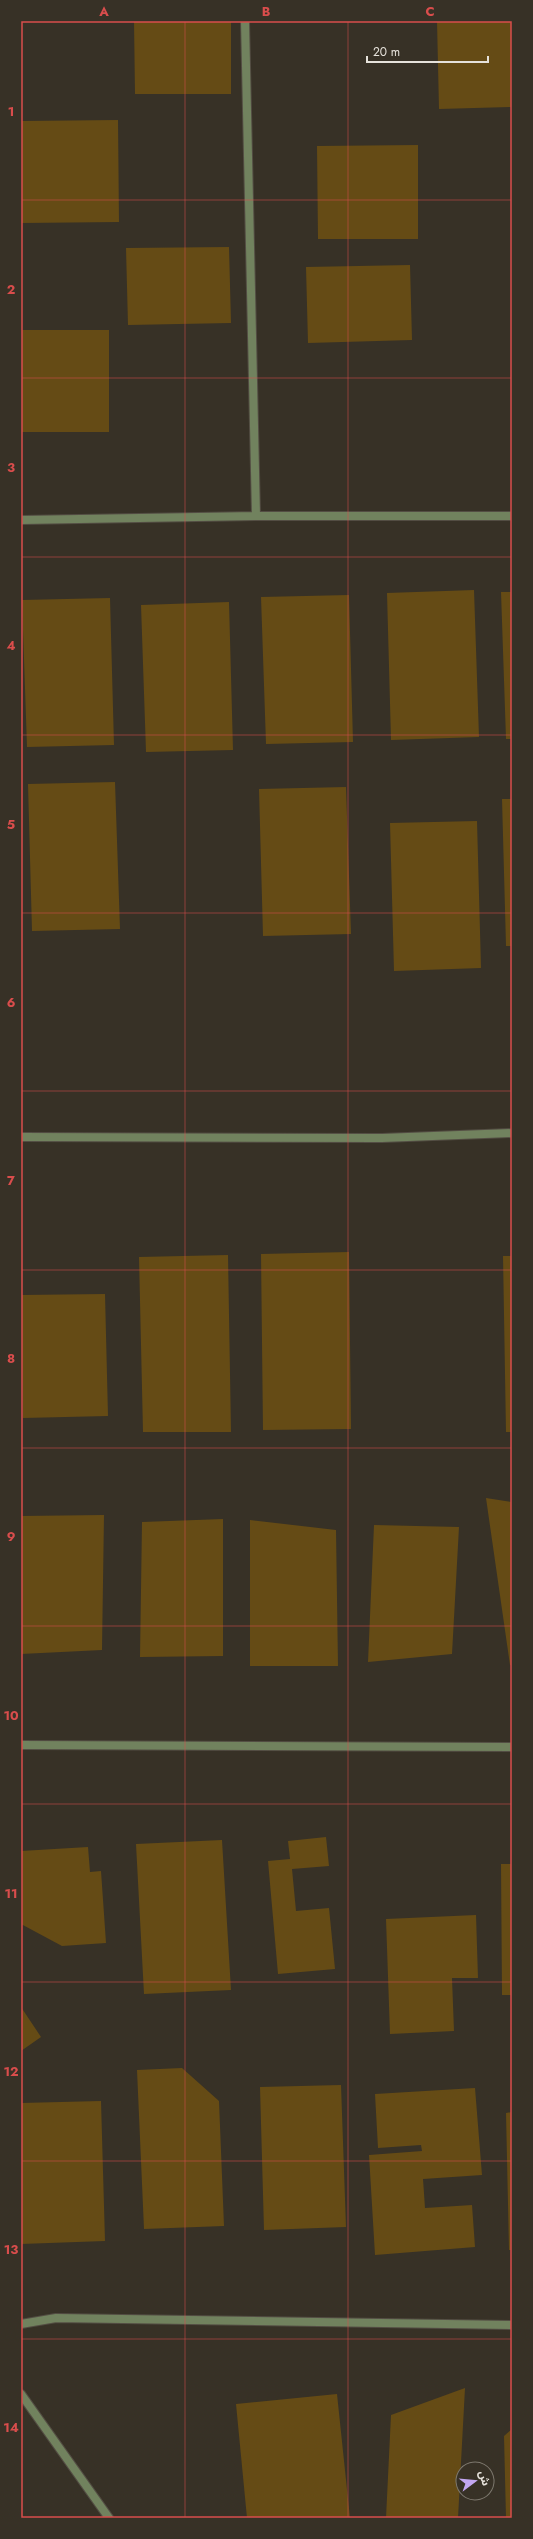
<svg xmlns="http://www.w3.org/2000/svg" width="533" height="2539" viewBox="0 0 533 2539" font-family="Jost,'Noto Sans Arabic',sans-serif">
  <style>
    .building { fill: #654b15 }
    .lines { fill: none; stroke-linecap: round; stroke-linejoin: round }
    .street-casing { stroke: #534d43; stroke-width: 10 }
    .street { stroke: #71825e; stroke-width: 8 }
    .grid { fill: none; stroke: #d94d4c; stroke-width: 1; stroke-opacity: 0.55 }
    .neatline { fill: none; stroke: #d94d4c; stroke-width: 1.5 }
    .grid-label { font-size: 13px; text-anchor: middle; font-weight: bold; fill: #d94d4c }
  </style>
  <rect width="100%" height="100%" fill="#373126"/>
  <!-- building -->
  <path class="building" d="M 134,21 L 231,21 L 231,94 L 135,94 Z
    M 437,21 L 512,21 L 512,107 L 439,109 Z
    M 118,120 L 119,222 L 22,223 L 22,121 Z
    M 418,145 L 418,239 L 318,239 L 317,146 Z
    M 229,247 L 231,323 L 128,325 L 126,248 Z
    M 410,265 L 412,340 L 308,343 L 306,267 Z
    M 21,330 L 109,330 L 109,432 L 21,432 Z
    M 474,590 L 479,737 L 391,740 L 387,593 Z
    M 501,592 L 512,592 L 512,739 L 506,739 Z
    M 349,595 L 353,742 L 266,744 L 261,597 Z
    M 110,598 L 114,745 L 27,747 L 22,600 Z
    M 229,602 L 233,750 L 146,752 L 141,605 Z
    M 115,782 L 120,929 L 32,931 L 28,784 Z
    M 346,787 L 351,934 L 263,936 L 259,789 Z
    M 502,799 L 512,799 L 512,946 L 506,946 Z
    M 477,821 L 481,968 L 394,971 L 390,823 Z
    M 349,1252 L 351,1429 L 263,1430 L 261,1254 Z
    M 228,1255 L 231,1432 L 143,1432 L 139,1257 Z
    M 503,1256 L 512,1256 L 512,1432 L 506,1432 Z
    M 105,1294 L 108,1416 L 23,1418 L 21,1295 Z
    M 486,1498 L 512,1502 L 512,1665 L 510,1665 Z
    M 104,1515 L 102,1650 L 21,1654 L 21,1516 Z
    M 223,1519 L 223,1656 L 140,1657 L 142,1522 Z
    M 250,1520 L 336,1530 L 338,1666 L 250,1666 Z
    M 374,1525 L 459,1527 L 452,1654 L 368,1662 Z
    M 326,1837 L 329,1866 L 292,1869 L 296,1911 L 329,1908 L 335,1969 L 278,1974 L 268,1861 L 290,1859 L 288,1841 Z
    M 222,1840 L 231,1990 L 144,1994 L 136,1844 Z
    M 88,1847 L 90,1872 L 101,1871 L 106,1943 L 62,1946 L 21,1924 L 21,1851 Z
    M 501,1864 L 512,1864 L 512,1995 L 502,1995 Z
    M 476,1915 L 478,1978 L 452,1978 L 454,2031 L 390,2034 L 386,1919 Z
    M 21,2007 L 41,2037 L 21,2051 Z
    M 182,2068 L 219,2101 L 224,2226 L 144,2229 L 137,2070 Z
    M 341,2085 L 346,2227 L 264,2230 L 260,2087 Z
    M 475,2088 L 482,2175 L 423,2179 L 425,2208 L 472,2205 L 475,2247 L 375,2255 L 369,2155 L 422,2151 L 421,2145 L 378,2148 L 375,2094 Z
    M 101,2101 L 105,2241 L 21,2244 L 21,2103 Z
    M 512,2112 L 512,2250 L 509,2250 L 506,2113 Z
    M 465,2388 L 458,2518 L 386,2518 L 391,2415 Z
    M 337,2394 L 350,2518 L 247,2518 L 236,2404 Z
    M 512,2429 L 512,2518 L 506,2518 L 504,2436 Z"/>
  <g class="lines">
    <defs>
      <path id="street" d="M 245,21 L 256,516
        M 21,520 L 256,516 L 512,516
        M 21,1137 L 382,1138 L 512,1133
        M 21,1745 L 512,1747
        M 21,2324 L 56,2318 L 512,2325
        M 21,2394 L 109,2518"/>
    </defs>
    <!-- street casing -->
    <use href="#street" class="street-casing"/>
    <!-- street -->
    <use href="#street" class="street"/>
  </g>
  <!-- grid -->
  <path class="grid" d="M 185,21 L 185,2518M 348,21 L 348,2518M 21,200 L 512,200M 21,378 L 512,378M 21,557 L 512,557M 21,735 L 512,735M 21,913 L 512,913M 21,1091 L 512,1091M 21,1270 L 512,1270M 21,1448 L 512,1448M 21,1626 L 512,1626M 21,1804 L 512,1804M 21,1982 L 512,1982M 21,2161 L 512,2161M 21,2339 L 512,2339"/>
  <!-- border -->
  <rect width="533" height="2539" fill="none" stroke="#373126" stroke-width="44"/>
  <!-- north arrow -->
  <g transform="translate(475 2481) rotate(74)"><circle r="19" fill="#373126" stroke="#7d786e"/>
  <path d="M0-3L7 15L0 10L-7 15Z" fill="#c3a7f2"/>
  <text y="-6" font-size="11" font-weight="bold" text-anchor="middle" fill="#e6e2db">ش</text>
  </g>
  <!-- scale -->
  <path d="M367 56v6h121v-6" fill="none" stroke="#e6e2db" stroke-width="2"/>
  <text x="373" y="56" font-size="12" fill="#e6e2db" stroke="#373126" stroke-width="3" paint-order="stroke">20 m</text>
  <rect x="22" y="22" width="489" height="2495" class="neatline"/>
  <g class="grid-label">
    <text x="104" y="16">A</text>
    <text x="266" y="16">B</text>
    <text x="430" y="16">C</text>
    <text x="11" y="116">1</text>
    <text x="11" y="294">2</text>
    <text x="11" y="472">3</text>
    <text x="11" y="650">4</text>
    <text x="11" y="829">5</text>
    <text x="11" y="1007">6</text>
    <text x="11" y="1185">7</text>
    <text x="11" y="1363">8</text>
    <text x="11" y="1541">9</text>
    <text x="11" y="1720">10</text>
    <text x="11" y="1898">11</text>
    <text x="11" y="2076">12</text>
    <text x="11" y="2254">13</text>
    <text x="11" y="2432">14</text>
  </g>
</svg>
